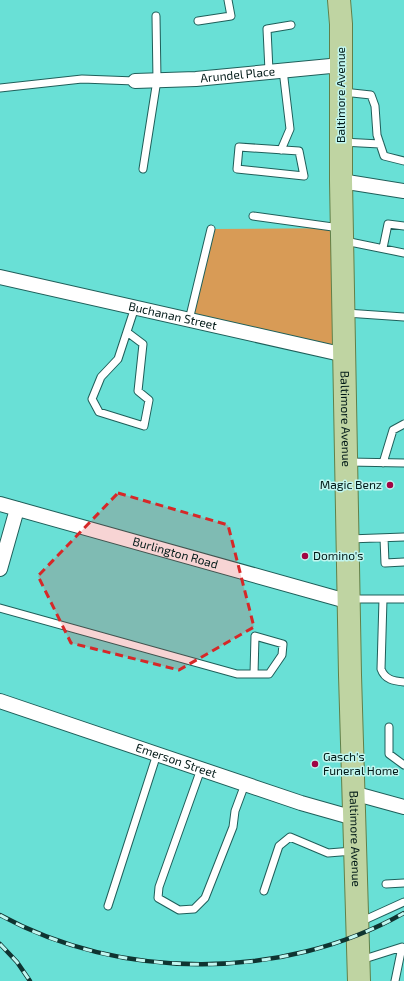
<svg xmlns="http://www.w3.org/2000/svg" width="404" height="981" viewBox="0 0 404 981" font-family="'Exo 2',sans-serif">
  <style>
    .green { fill: #d89b56 }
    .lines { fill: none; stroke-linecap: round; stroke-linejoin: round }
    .service-casing { stroke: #1f5f5a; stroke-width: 9 }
    .minor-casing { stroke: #1f5f5a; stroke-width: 16 }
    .primary-casing { stroke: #618049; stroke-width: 24 }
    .service { stroke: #fff; stroke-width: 7 }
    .minor { stroke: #fff; stroke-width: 14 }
    .primary { stroke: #bfd4a2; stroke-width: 22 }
    .rail-casing { stroke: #0f3431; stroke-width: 4.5 }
    .rail { stroke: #c1f6f0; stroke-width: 3; stroke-dasharray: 9; stroke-linecap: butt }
    .marked { fill: #d62828; fill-opacity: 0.2; stroke: #d62828; stroke-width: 3; stroke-dasharray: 8 5; stroke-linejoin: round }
    .poi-dot { fill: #a10443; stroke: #c1f6f0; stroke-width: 1.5 }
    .labels { text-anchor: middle; stroke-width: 3; stroke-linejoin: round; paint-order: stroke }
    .street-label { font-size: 12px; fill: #011917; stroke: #c1f6f0 }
    .poi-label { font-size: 12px; fill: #011917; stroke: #c1f6f0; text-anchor: start }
  </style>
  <rect width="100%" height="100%" fill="#69e0d6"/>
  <!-- green -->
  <path class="green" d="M 342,228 L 345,355 L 189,320 L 211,229 Z"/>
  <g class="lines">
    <defs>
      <path id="service" d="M 198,21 L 231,16 L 228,0
        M 269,71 L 267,29 L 291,25
        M 0,88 L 82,79 L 135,81
        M 343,92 L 371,95 L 375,106 L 377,135 L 384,156 L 404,161
        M 342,142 L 380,144
        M 239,147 L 299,151 L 304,176 L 237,169 Z
        M 281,150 L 290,129 L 283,70
        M 143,169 L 157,80 L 156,16
        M 253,216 L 340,228
        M 345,241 L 404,253
        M 383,248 L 388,224 L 404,226
        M 346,313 L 404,317
        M 189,320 L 211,229
        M 127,332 L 143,344 L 138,391 L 149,400 L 144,426 L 99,412 L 92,399 L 101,377 L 118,359 L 135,307
        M 348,462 L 404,463
        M 383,463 L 393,430 L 404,424
        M 384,538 L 385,563 L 404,562
        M 349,539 L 404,537
        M 352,599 L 404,599
        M 383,599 L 381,669 C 385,680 394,681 404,682
        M 0,608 L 237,674 L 269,674 L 282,655 L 283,644 L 255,636 L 254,674
        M 389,727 L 389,754 L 404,765
        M 201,769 L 159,887 L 158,898 L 179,910 L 194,909 L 205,898 L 233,827 L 235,811 L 245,784
        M 386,884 L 404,883
        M 264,891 L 279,846 L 290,837 L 328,853 L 353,851
        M 108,906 L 157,754
        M 360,922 L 404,902
        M 361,960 L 402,947 L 395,981"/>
      <g id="minor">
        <path id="s1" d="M 135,81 L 196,79 L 341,65"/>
        <path d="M 341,181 L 404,191"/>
        <path id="s2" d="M 0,277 L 345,355"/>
        <path id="s3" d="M 0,504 L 350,602"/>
        <path d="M 0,569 L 17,509"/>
        <path id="s4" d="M 0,701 L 301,803 L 354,818"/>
        <path d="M 353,793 L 404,807"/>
      </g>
      <g id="primary">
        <path id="s5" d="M 339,0 L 341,24 L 341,181 L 350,675 L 359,981"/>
      </g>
    </defs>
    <!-- service casing -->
    <use href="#service" class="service-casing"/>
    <!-- minor casing -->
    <use href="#minor" class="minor-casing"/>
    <!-- primary casing -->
    <use href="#primary" class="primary-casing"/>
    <!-- service -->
    <use href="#service" class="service"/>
    <!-- minor -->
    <use href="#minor" class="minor"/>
    <!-- primary -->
    <use href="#primary" class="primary"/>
    <defs>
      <path id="rail" d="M 0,915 C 120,981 284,981 404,913
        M 0,944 L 17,962 L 30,981"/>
    </defs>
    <!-- rail casing -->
    <use href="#rail" class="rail-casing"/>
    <!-- rail -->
    <use href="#rail" class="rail"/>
  </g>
  <!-- marked area -->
  <path class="marked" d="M 118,493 L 228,525 L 254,627 L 179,670 L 71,643 L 38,576 Z"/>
  <!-- markers -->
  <g class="poi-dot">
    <circle cx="390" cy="485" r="4"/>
    <circle cx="305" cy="556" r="4"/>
    <circle cx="315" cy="764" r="4"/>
  </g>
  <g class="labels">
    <!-- street labels -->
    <g class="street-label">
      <text dy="4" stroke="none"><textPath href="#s1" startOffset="103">Arundel Place</textPath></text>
      <text transform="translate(341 95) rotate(-90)" y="4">Baltimore Avenue</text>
      <text dy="4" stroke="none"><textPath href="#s2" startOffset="177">Buchanan Street</textPath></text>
      <text dy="4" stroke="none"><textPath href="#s5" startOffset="419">Baltimore Avenue</textPath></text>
      <text dy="4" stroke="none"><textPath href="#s3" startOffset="182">Burlington Road</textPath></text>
      <text dy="4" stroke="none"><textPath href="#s4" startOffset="186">Emerson Street</textPath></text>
      <text dy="4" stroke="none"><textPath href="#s5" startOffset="839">Baltimore Avenue</textPath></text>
    </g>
    <!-- poi labels -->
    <g class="poi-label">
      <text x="382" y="489" text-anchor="end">Magic Benz</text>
      <text x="313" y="560">Domino's</text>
      <text x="323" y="761">Gasch's<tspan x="323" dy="14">Funeral Home</tspan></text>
    </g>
  </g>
</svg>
